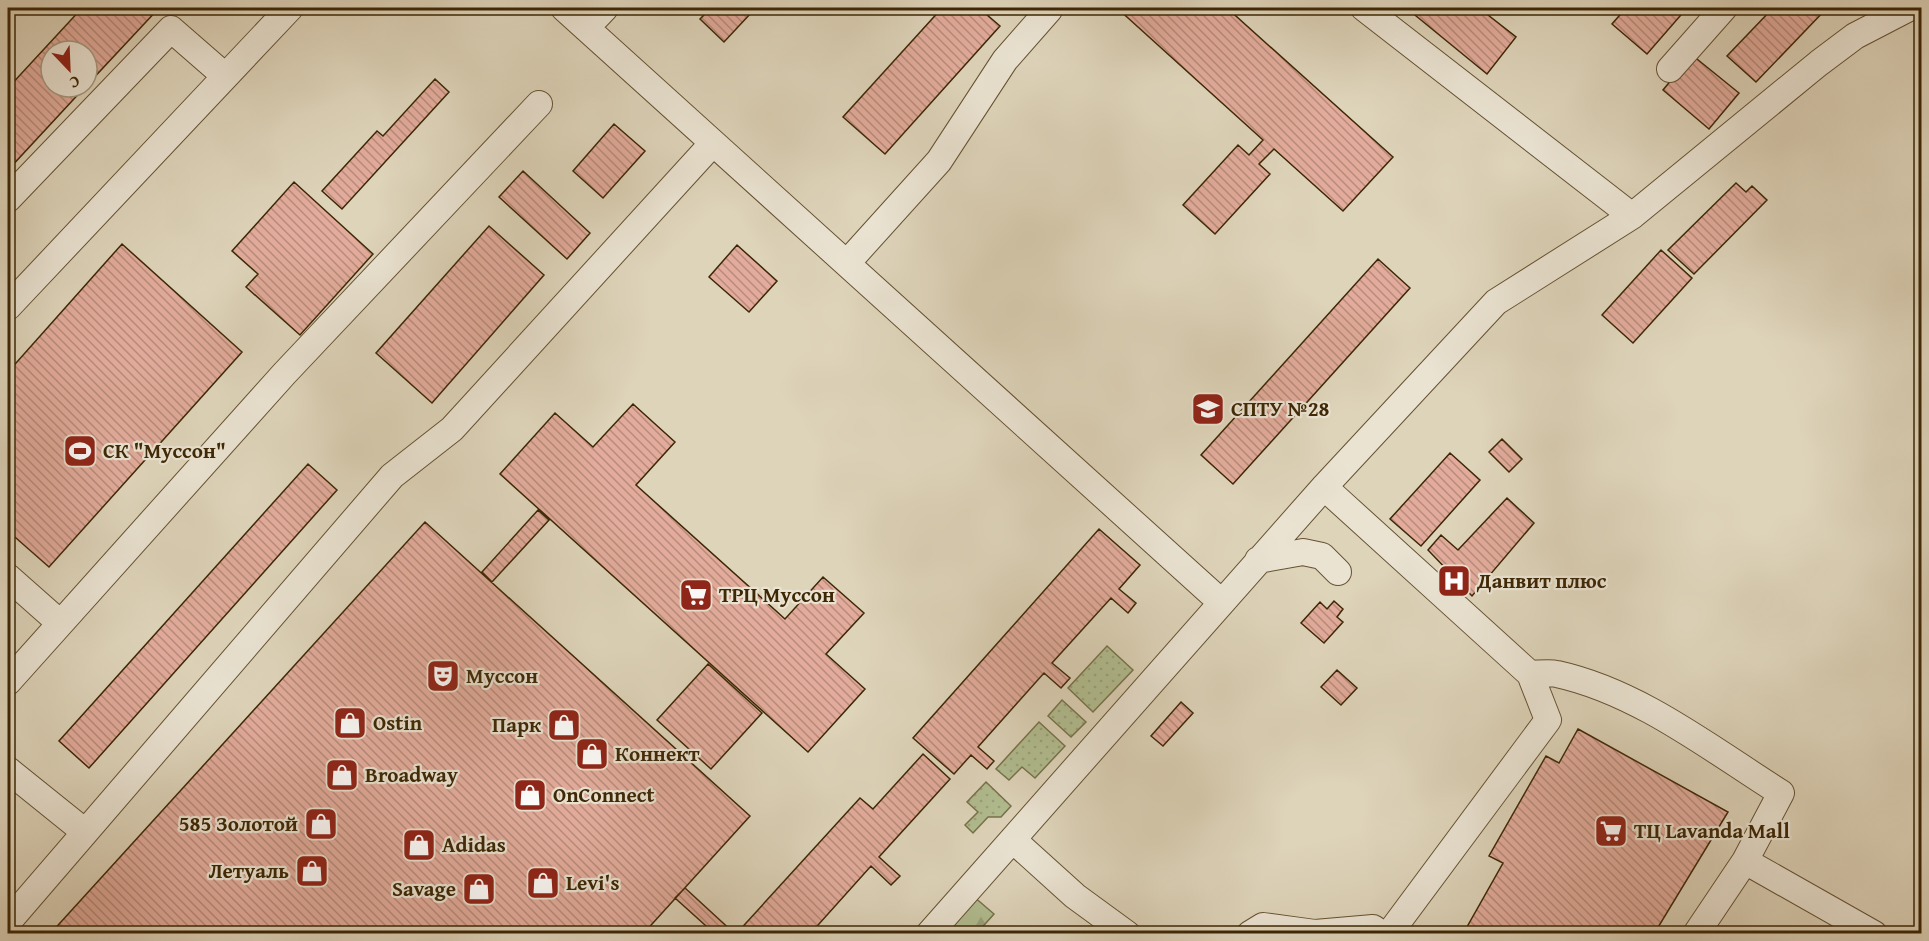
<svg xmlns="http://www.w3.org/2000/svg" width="1929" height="941" viewBox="0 0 1929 941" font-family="'Gentium Book Plus',serif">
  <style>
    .grass { fill: url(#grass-dots); stroke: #77724a; stroke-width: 1.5 }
    .forest { fill: url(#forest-firs); stroke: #77724a; stroke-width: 1.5 }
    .building { fill: url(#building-back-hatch); stroke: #3d2705; stroke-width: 1.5 }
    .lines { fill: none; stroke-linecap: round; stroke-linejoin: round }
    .minor-casing { stroke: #655232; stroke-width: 28 }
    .minor { stroke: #eae3d2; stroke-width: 26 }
    .labels { text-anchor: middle; stroke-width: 4.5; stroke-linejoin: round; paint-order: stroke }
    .poi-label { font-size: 21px; font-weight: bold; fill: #3d2705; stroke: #eae3d2; text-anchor: start }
  </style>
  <defs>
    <pattern id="grass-dots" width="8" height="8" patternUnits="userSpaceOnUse" patternTransform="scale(1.5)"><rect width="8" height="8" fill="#b1bd90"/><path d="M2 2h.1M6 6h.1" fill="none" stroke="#99a27b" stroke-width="1.8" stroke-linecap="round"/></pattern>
    <pattern id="forest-firs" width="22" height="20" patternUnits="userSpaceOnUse" patternTransform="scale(1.5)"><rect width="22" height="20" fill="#b1bd90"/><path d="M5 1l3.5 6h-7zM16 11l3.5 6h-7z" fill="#99a27b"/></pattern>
    <pattern id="building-back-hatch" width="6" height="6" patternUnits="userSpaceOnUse" patternTransform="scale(1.5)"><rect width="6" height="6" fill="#e2ab9b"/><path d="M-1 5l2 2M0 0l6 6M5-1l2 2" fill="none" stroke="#b88b7c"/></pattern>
  </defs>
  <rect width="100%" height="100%" fill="#ded4ba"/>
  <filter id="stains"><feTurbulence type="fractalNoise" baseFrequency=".00333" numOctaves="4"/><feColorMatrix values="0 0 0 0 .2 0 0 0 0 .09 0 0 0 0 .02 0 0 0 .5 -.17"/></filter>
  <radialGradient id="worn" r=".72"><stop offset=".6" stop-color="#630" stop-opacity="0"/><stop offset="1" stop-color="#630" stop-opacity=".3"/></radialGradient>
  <!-- grass -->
  <path class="grass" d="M 1107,646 L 1133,670 L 1093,712 L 1068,688 Z
    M 1062,700 L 1086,722 L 1071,737 L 1048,716 Z
    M 1039,722 L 1065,746 L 1035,778 L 1022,767 L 1009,780 L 996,769 Z
    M 986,782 L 1011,806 L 1001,817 L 988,817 L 973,833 L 965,825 L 978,812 L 967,802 Z"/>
  <!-- forest -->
  <path class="forest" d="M 973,896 L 994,914 L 977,933 L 939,934 Z"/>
  <!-- building -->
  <path class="building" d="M 82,8 L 159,8 L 87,85 L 87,51 L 51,51 L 51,87 L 85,87 L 8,170 L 8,88 Z
    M 711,8 L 742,8 L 750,14 L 724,42 L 700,19 Z
    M 942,8 L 979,8 L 1000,26 L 885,154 L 843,117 Z
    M 1117,8 L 1227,8 L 1393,157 L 1343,211 L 1274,149 L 1259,164 L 1270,174 L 1215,234 L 1183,205 L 1238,145 L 1249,155 L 1263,140 Z
    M 1413,8 L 1479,8 L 1516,37 L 1487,74 L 1410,11 Z
    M 1626,8 L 1687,8 L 1647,54 L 1612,24 Z
    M 1773,8 L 1827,8 L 1756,82 L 1727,56 Z
    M 1692,55 L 1739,93 L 1709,129 L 1663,90 Z
    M 435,79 L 449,92 L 342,209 L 322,191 L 377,131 L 383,136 Z
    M 614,124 L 645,151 L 603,198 L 573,171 Z
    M 523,171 L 590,233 L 567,259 L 499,197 Z
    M 294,182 L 373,254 L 300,335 L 246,287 L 258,274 L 232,251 Z
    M 1736,183 L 1746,192 L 1752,186 L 1767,200 L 1694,274 L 1668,250 Z
    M 489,226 L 544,275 L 432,403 L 376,353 Z
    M 122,244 L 242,352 L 49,567 L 8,531 L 8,372 Z
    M 737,245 L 777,281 L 749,312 L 709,277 Z
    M 1661,250 L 1692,278 L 1633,343 L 1602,315 Z
    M 1378,259 L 1410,288 L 1233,484 L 1201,455 Z
    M 633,404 L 675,442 L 636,485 L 785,619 L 823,577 L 864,613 L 826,654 L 865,689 L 808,752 L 500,474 L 555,413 L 593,447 Z
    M 1502,439 L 1522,459 L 1509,472 L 1489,452 Z
    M 1450,453 L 1480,480 L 1421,546 L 1390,519 Z
    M 308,464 L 337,490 L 89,768 L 59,741 Z
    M 1507,498 L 1534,523 L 1472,596 L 1428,550 L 1441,535 L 1458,550 Z
    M 538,510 L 549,520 L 492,582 L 482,572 Z
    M 425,522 L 750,816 L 643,934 L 50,934 Z
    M 1099,529 L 1140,565 L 1119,589 L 1136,603 L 1128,613 L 1111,598 L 1052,663 L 1070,678 L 1061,688 L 1044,673 L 978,747 L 994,761 L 987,769 L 971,755 L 954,774 L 913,738 Z
    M 1334,601 L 1343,609 L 1337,617 L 1343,622 L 1324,643 L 1301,623 L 1320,602 L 1327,609 Z
    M 708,664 L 762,713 L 711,769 L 657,720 Z
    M 1337,670 L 1357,688 L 1341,705 L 1321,687 Z
    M 1181,702 L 1193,713 L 1163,746 L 1151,736 Z
    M 1578,729 L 1728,812 L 1654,934 L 1463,934 L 1503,863 L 1489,856 L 1546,756 L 1559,763 Z
    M 923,754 L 950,779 L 879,857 L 900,876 L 891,885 L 871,866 L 810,934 L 736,934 L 860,798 L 873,809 Z
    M 685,888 L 735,934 L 715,934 L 675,898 Z"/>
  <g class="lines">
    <defs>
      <path id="minor" d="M 564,8 L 1221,602
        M 1364,8 L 1632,216
        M 586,28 L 605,8
        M 1670,69 L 1724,8
        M 8,199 L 171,29 L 225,76
        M 847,263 L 939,161 L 1005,60 L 1049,10
        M 8,307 L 290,8
        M 1324,487 L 1530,674 L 1548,720 L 1389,934
        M 1258,560 L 1303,552 L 1322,556 L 1338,572
        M 8,577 L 60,623
        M 1530,674 C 1538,674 1549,672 1557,674 C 1639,692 1711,749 1781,793 L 1745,861
        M 8,682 L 284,374 L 539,104
        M 8,770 L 85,832
        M 1013,840 L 1075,896 L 1127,934
        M 8,922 L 392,476 L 452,429 L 713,143
        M 929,934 L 1324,487 L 1496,302 L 1632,216 L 1819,63 L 1855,36 L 1909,8
        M 1250,934 L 1263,926 L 1315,933 L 1373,928 L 1382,934
        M 1696,934 L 1745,861 L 1874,934"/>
    </defs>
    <!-- minor casing -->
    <use href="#minor" class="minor-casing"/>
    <!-- minor -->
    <use href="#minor" class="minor"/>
  </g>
  <!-- icons -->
  <defs>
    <symbol id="university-square" viewBox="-11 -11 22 22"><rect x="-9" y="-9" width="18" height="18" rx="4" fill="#8f2418" stroke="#eae3d2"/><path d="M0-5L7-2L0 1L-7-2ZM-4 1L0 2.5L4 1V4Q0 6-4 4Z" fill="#fff"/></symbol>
    <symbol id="stadium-square" viewBox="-11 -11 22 22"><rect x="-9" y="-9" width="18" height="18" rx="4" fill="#8f2418" stroke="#eae3d2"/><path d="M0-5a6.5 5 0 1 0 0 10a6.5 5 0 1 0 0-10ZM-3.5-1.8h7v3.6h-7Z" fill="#fff"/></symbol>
    <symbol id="hospital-square" viewBox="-11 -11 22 22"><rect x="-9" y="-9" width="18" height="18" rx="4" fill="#8f2418" stroke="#eae3d2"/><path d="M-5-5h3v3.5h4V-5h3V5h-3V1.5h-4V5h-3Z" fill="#fff"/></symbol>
    <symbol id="supermarket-square" viewBox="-11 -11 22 22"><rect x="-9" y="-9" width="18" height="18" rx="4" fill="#8f2418" stroke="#eae3d2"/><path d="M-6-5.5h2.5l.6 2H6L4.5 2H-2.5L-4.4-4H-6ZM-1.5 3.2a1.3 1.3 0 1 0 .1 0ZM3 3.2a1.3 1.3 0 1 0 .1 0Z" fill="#fff"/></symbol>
    <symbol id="theatre-square" viewBox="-11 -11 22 22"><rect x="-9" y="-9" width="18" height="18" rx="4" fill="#8f2418" stroke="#eae3d2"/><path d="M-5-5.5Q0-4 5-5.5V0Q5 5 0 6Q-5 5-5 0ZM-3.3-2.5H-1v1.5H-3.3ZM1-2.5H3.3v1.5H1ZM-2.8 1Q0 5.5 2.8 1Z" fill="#fff"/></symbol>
    <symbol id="shop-square" viewBox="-11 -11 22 22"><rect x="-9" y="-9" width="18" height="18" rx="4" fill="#8f2418" stroke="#eae3d2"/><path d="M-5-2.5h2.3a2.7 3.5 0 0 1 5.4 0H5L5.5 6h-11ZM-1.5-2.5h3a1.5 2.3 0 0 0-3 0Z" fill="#fff"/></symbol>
  </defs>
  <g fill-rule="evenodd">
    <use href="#university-square" x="1189" y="390" width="38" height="38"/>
    <use href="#stadium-square" x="61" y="432" width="38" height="38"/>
    <use href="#hospital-square" x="1435" y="562" width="38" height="38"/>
    <use href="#supermarket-square" x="677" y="576" width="38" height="38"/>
    <use href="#theatre-square" x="424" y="657" width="38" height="38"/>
    <use href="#shop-square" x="331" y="704" width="38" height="38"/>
    <use href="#shop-square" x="545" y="706" width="38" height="38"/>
    <use href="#shop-square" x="573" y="735" width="38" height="38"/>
    <use href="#shop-square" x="323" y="756" width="38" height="38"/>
    <use href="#shop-square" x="511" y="776" width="38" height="38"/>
    <use href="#shop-square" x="302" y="805" width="38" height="38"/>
    <use href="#supermarket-square" x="1592" y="812" width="38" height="38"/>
    <use href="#shop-square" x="400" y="826" width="38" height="38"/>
    <use href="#shop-square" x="293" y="852" width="38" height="38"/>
    <use href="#shop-square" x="524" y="864" width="38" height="38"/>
    <use href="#shop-square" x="460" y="870" width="38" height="38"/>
  </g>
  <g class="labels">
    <!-- poi labels -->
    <g class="poi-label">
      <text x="1231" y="416">СПТУ №28</text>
      <text x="103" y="458">СК "Муссон"</text>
      <text x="1477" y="588">Данвит плюс</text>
      <text x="719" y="602">ТРЦ Муссон</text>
      <text x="466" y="683">Муссон</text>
      <text x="373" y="730">Ostin</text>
      <text x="541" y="732" text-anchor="end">Парк</text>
      <text x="615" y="761">Коннект</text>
      <text x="365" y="782">Broadway</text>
      <text x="553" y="802">OnConnect</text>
      <text x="298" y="831" text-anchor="end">585 Золотой</text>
      <text x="1634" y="838">ТЦ Lavanda Mall</text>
      <text x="442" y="852">Adidas</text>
      <text x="289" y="878" text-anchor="end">Летуаль</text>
      <text x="566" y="890">Levi's</text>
      <text x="456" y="896" text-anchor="end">Savage</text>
    </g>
  </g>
  <!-- margin -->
  <rect width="1929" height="941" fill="none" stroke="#ded4ba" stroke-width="30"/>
  <rect x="9" y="9" width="1911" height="923" fill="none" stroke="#3d2705" stroke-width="3"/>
  <rect x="15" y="15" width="1899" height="911" fill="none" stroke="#3d2705" stroke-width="1.5"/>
  <!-- north arrow -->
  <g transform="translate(69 69) rotate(157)"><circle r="28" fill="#eae3d2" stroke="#a59880" stroke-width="1.5"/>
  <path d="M0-4.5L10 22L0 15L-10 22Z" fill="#8f2418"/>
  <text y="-9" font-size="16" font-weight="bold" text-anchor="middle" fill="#3d2705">С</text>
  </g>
  <rect width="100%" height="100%" filter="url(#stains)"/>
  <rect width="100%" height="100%" fill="url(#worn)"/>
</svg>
